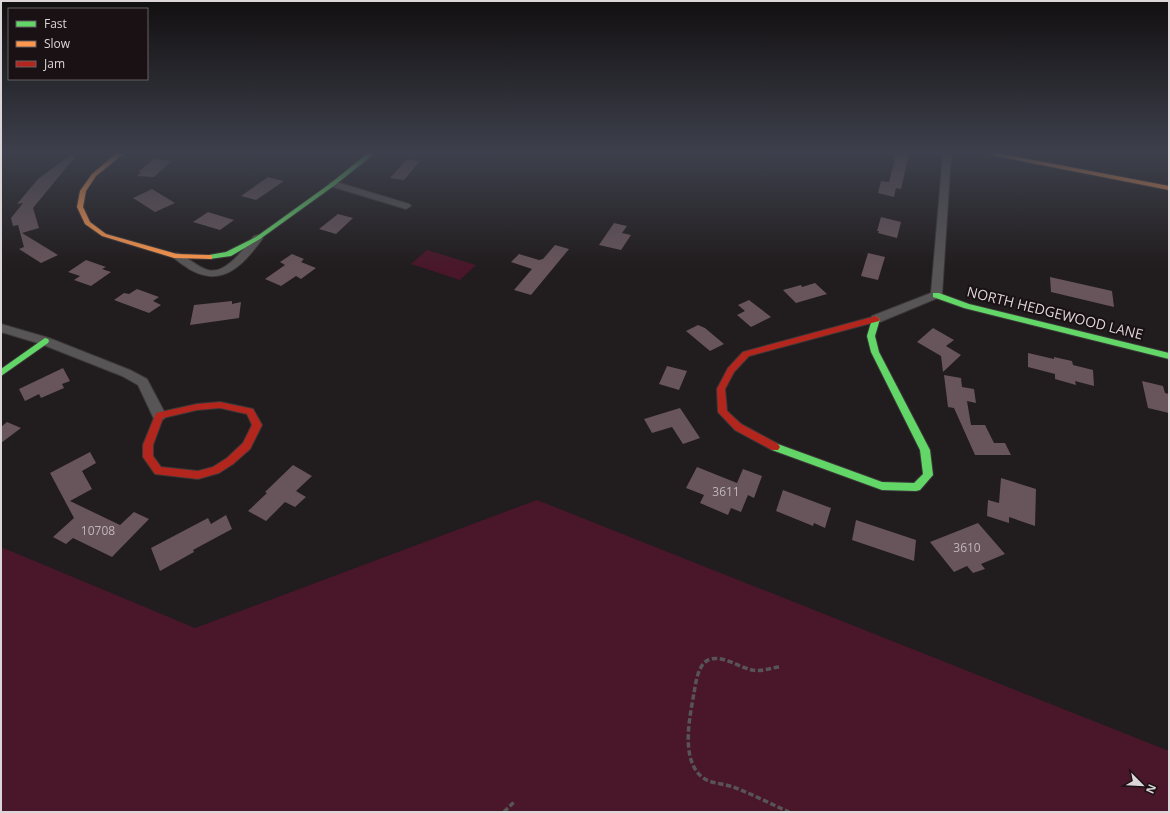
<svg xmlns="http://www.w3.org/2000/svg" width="1170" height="813" viewBox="0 0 1170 813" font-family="'Open Sans',sans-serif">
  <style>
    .green { fill: #491729 }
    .building { fill: #68555b }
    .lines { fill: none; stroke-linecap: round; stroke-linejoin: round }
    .street-casing { stroke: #3c3839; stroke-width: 2 }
    .fast-casing { stroke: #3c3839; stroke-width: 2 }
    .slow-casing { stroke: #3c3839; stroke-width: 2 }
    .jam-casing { stroke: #3c3839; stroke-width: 2 }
    .path { stroke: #585354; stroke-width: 3.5; stroke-dasharray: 5.5 2.5; stroke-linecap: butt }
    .street { fill: #585556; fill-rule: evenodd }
    .fast { fill: #63d668; fill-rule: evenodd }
    .slow { fill: #ff974d; fill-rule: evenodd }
    .jam { fill: #b3261e; fill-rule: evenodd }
    .labels { text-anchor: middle; stroke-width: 4; stroke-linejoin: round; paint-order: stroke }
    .number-label { font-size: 12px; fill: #c0b6b9 }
    .street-label { font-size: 14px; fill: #ddd6d8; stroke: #191113 }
  </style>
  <rect width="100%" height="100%" fill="#211c1d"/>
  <!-- green -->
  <path class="green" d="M 427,250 L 476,265 L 460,280 L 411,264 Z
    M 537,500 L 1169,751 L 1169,812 L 1,812 L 1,547 L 195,628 Z"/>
  <!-- building -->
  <path class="building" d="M 72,154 L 75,157 L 33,208 L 39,228 L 22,233 L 58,255 L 41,263 L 19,249 L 24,247 L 18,225 L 13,226 L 11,218 L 23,203 L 17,204 L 38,179 Z
    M 896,154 L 909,154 L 901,189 L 896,188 L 894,197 L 878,193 L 881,181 L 889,182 Z
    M 154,159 L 172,161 L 154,177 L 137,176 L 141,172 L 138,172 Z
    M 407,159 L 420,161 L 404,180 L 390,178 Z
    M 268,177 L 284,181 L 256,200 L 241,196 Z
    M 152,189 L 175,203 L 155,212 L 133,198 Z
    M 208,212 L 234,220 L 220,230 L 193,222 Z
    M 338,214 L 353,218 L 336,234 L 319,229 Z
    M 881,217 L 901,222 L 897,238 L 878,233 L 879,231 L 877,231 Z
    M 614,223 L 627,226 L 622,233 L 631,235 L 621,250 L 599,245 Z
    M 555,245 L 569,249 L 531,295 L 514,290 L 532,269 L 511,262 L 519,254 L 539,260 L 543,259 Z
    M 868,253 L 885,257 L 878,280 L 861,276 Z
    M 292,254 L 304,259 L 301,262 L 316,268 L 301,279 L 296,276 L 281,286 L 265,279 L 285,265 L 280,262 Z
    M 86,260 L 106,267 L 102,269 L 111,272 L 91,286 L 74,280 L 80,276 L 68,272 Z
    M 1050,277 L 1112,291 L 1114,307 L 1051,292 Z
    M 815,283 L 827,294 L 796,303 L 783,290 L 801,285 L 802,287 Z
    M 137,289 L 159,297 L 153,301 L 161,305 L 149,313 L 114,300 L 124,293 L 129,294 Z
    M 749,300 L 771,317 L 751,327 L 737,315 L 745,311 L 738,305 Z
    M 232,301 L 232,304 L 241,302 L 239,318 L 190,325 L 194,305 Z
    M 698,325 L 705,328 L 724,344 L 710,351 L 686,331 Z
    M 933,328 L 954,340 L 946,346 L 961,355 L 943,372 L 941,356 L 917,342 Z
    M 1028,353 L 1054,359 L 1054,357 L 1072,361 L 1073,365 L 1093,370 L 1094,386 L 1075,381 L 1076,385 L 1055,379 L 1055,374 L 1028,367 Z
    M 667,366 L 687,371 L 679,390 L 659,384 Z
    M 63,368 L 70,381 L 62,384 L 64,388 L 41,398 L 39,394 L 25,401 L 19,389 Z
    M 944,375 L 961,378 L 962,387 L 974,389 L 976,403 L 967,401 L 971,425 L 985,425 L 994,443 L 1005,443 L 1011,455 L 975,455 L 954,408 L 948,407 Z
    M 1142,381 L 1163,386 L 1165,393 L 1169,394 L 1169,413 L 1148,408 Z
    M 680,408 L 700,438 L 683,444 L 672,427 L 652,433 L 644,419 Z
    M 7,422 L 21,428 L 1,443 L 1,427 Z
    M 90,452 L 96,463 L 82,471 L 92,489 L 70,501 L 120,525 L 134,512 L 149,519 L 112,557 L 73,538 L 66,544 L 53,537 L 74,518 L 50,473 Z
    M 293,465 L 312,476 L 296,491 L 306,497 L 295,507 L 285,502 L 266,521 L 248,511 L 267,493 L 265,492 Z
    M 697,467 L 737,483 L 743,469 L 762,476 L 754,498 L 748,495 L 741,512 L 731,508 L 728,515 L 700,503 L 704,495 L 686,488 Z
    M 1001,478 L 1036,489 L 1035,526 L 1009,517 L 1009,523 L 987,516 L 988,500 L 999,503 Z
    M 783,490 L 831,508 L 825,528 L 814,523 L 813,526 L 776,511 Z
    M 226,515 L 232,529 L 193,550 L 194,552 L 160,571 L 151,548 L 208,518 L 211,524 Z
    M 856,520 L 916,540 L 914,561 L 852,540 Z
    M 978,523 L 1005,554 L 981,564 L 985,569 L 973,573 L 967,566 L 954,572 L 930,542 Z"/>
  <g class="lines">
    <defs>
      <path id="street" d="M 943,154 L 951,154 L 942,295 L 940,297 L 880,322 L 872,322 L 870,319 L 872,316 L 931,293 Z
        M 333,181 L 409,204 L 411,206 L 406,209 L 330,186 L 328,184 Z
        M 258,235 L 263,238 C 244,264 223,289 189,269 C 184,265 176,261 172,256 L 177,253 L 181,254 C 189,259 198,267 208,270 C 226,275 245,247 254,236 Z
        M 1,324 L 49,338 L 130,370 L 147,379 L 166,415 L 164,419 L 159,420 L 154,419 L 138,385 L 122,376 L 41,344 L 1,332 Z"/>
      <path id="fast" d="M 367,154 L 374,154 L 335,185 L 260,239 L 231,256 L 209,259 L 205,257 L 209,255 L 226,252 L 256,237 L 331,183 Z
        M 933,293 L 939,293 L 969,304 L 1169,353 L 1169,359 L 964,308 L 933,297 Z
        M 876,316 L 880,319 L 875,336 L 879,352 L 930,450 L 933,475 L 920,490 L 916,491 L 882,490 L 772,450 L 770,447 L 772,444 L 775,443 L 882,482 L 914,483 L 923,474 L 920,450 L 871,352 L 867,336 L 872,319 Z
        M 45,338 L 48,339 L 49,341 L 48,343 L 1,376 L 1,369 Z"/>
      <path id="slow" d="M 116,154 L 123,154 L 96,176 L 86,191 L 83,207 L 90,222 L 106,234 L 177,254 L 209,255 L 212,255 L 212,259 L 174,258 L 102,236 L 85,224 L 77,207 L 80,191 L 92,174 Z
        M 986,154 L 1001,154 L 1169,186 L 1169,190 Z"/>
      <path id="jam" d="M 876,316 L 880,319 L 879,321 L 749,356 L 734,372 L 725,389 L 727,411 L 741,424 L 778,444 L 780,447 L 778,450 L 772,450 L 735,430 L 718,412 L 717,389 L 728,368 L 743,352 Z
        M 220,402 L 253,409 L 262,425 L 250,449 L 233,464 L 219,473 L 198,479 L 155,474 L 143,457 L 143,445 L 156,413 L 197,404 ZM 220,408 L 247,414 L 252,425 L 243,443 L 227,458 L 213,467 L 198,471 L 161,467 L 153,456 L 153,445 L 163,418 L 197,410 Z"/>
    </defs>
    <!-- street casing -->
    <use href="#street" class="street-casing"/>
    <!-- fast casing -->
    <use href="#fast" class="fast-casing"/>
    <!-- slow casing -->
    <use href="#slow" class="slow-casing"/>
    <!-- jam casing -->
    <use href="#jam" class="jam-casing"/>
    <!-- path -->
    <path class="path" d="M 779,667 C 770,668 761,672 752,670 C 739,667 724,656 711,659 C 698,662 696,682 694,693 C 690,716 680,759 702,777 C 710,784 723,783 733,787 C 752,794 771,804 789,812
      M 504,812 L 514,802"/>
    <!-- street -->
    <use href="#street" class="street"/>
    <!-- fast -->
    <use href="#fast" class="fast"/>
    <!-- slow -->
    <use href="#slow" class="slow"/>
    <!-- jam -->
    <use href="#jam" class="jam"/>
  </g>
  <!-- sky -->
  <linearGradient id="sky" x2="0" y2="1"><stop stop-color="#120f10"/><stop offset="0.57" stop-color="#3d404c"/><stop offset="1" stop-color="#3d404c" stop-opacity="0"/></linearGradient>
  <rect width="1170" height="268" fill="url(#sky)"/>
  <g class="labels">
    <!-- number labels -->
    <g class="number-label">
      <text x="726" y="496">3611</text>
      <text x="98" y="535">10708</text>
      <text x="967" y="552">3610</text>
    </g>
    <!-- street labels -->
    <g class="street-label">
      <text transform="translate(1055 313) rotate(14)" y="5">NORTH HEDGEWOOD LANE</text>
    </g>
  </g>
  <!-- border -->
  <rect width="1170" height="813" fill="none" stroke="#ddd6d8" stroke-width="4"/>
  <!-- legend -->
  <rect x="8" y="8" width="140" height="72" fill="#191113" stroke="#676062"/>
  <rect x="16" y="21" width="20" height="6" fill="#63d668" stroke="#676062"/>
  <text x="44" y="28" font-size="12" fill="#ddd6d8">Fast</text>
  <rect x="16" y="41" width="20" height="6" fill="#ff974d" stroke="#676062"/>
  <text x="44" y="48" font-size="12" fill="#ddd6d8">Slow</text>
  <rect x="16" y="61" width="20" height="6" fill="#b3261e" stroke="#676062"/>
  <text x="44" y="68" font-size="12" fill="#ddd6d8">Jam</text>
  <!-- north arrow -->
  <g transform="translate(1142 785) rotate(114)" stroke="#191113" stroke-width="3" paint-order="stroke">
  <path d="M0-3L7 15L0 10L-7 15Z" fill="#ddd6d8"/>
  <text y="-6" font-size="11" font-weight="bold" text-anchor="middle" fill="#ddd6d8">N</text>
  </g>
</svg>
